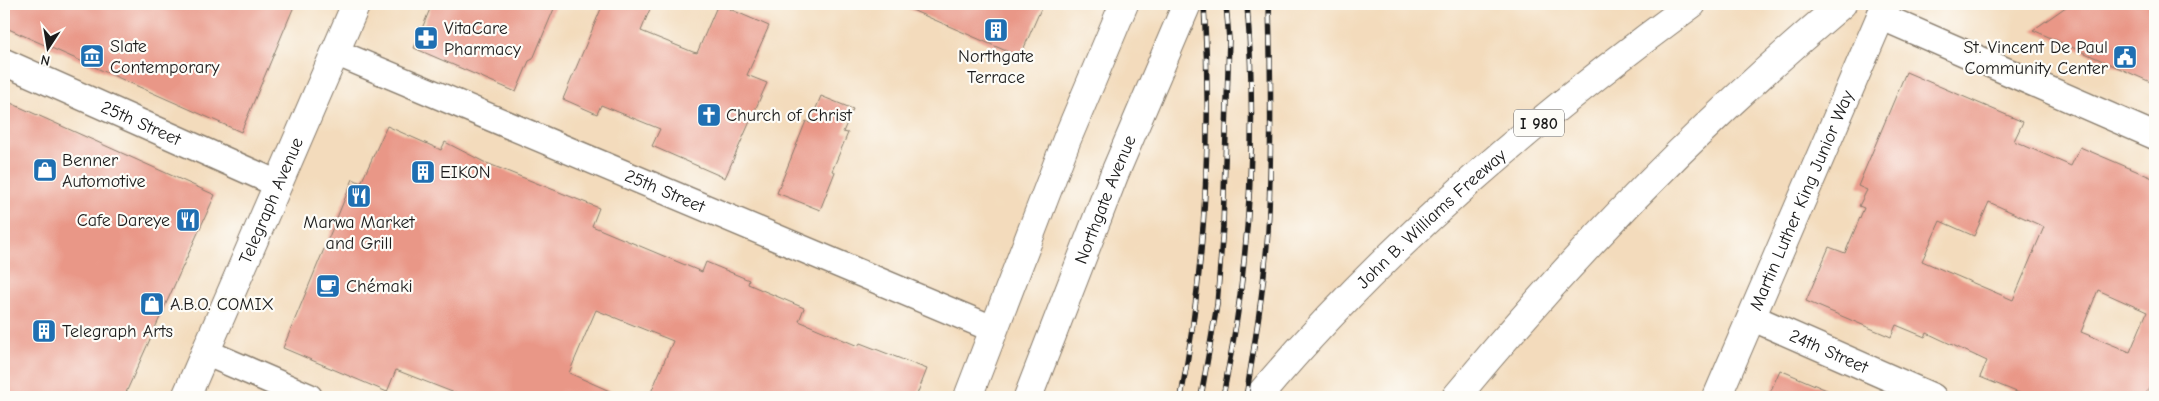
<svg xmlns="http://www.w3.org/2000/svg" width="2159" height="401" viewBox="0 0 2159 401" font-family="'Comic Neue',sans-serif">
  <style>
    .building { fill: #e99787; fill-rule: evenodd }
    .lines { fill: none; stroke-linecap: round; stroke-linejoin: round }
    .street-casing { stroke: #887c6c; stroke-width: 29 }
    .secondary-casing { stroke: #887c6c; stroke-width: 30 }
    .highway-casing { stroke: #887c6c; stroke-width: 30 }
    .street { stroke: #fff; stroke-width: 26 }
    .secondary { stroke: #fff; stroke-width: 28 }
    .highway { stroke: #fff; stroke-width: 28 }
    .rail-casing { stroke: #1c1c1c; stroke-width: 5.5 }
    .rail { stroke: #fdfcf7; stroke-width: 4; stroke-dasharray: 11; stroke-linecap: butt }
    .labels { text-anchor: middle; stroke-width: 4.5; stroke-linejoin: round; paint-order: stroke }
    .shield { fill: #fdfcf7; stroke: #605f5e; stroke-width: 1 }
    .shield-label { font-size: 16px; font-weight: bold; fill: #1c1c1c }
    .poi-label { font-size: 18px; fill: #1c1c1c; stroke: #fdfcf7; text-anchor: start }
    .street-label { font-size: 18px; fill: #1c1c1c; stroke: #fdfcf7 }
  </style>
  <rect width="100%" height="100%" fill="#fdfcf7"/>
  <filter id="ink" filterUnits="userSpaceOnUse"><feTurbulence type="fractalNoise" baseFrequency=".02" numOctaves="2"/><feDisplacementMap in="SourceGraphic" scale="10" xChannelSelector="R" yChannelSelector="G"/><feConvolveMatrix kernelMatrix="1 2 1 2 8 2 1 2 1" color-interpolation-filters="sRGB"/></filter>
  <filter id="wash" filterUnits="userSpaceOnUse"><feTurbulence type="fractalNoise" baseFrequency=".0096" numOctaves="4" result="noise"/><feDisplacementMap in="SourceGraphic" scale="20" xChannelSelector="R" yChannelSelector="G"/><feGaussianBlur stdDeviation="1.12" result="paint"/><feColorMatrix in="noise" values="0 0 0 0 0 0 0 0 0 0 0 0 0 0 0 0 0 1.4 0 .05"/><feComposite in="paint" operator="in"/></filter>
  <g filter="url(#wash)">
    <rect width="100%" height="100%" fill="#f3dbbc"/>
    <g id="blocks">
      <!-- building -->
      <path class="building" d="M 4,4 L 295,4 L 241,132 L 4,27 Z
        M 432,4 L 556,4 L 533,59 L 529,61 L 516,92 L 414,48 Z
        M 603,4 L 652,4 L 641,31 L 693,52 L 697,53 L 718,4 L 769,26 L 747,75 L 767,83 L 725,178 L 652,146 L 660,129 L 601,105 L 597,114 L 563,99 Z
        M 898,4 L 1043,4 L 1020,57 Z
        M 2070,4 L 2155,4 L 2155,84 L 2033,30 Z
        M 1906,72 L 2023,122 L 2014,141 L 2071,166 L 2080,147 L 2155,179 L 2155,373 L 2145,397 L 2029,397 L 1980,377 L 1987,361 L 1927,333 L 1925,337 L 1896,325 L 1891,337 L 1806,301 L 1829,247 L 1845,253 L 1864,208 L 1859,206 L 1867,190 L 1858,186 ZM 1989,202 L 2044,227 L 2013,300 L 1922,261 L 1940,221 L 1974,236 ZM 2098,290 L 2147,312 L 2130,352 L 2081,332 Z
        M 821,96 L 853,109 L 843,132 L 848,133 L 832,171 L 835,172 L 820,210 L 777,193 L 806,121 L 810,123 Z
        M 4,100 L 215,195 L 124,397 L 4,397 Z
        M 387,126 L 441,150 L 445,142 L 484,162 L 599,208 L 592,226 L 702,272 L 706,262 L 749,280 L 748,284 L 804,308 L 799,321 L 858,346 L 860,343 L 927,369 L 916,397 L 649,397 L 673,341 L 596,310 L 569,373 L 623,397 L 465,397 L 396,370 L 387,392 L 283,348 L 353,179 L 361,183 Z
        M 1780,370 L 1843,397 L 1768,397 Z"/>
    </g>
  </g>
  <g filter="url(#ink)">
    <use href="#blocks" fill-opacity="0" stroke="#887c6c" stroke-width="1"/>
    <g class="lines">
      <defs>
        <g id="street">
          <path d="M 1880,16 L 2155,136"/>
          <path id="s1" d="M 335,52 L 993,329"/>
          <path id="s2" d="M 4,62 L 278,184"/>
          <path id="s3" d="M 1751,317 L 1933,397"/>
          <path d="M 205,352 L 309,397"/>
        </g>
        <g id="secondary">
          <path id="s4" d="M 186,397 L 356,4"/>
          <path d="M 968,397 L 1067,139 L 1124,4"/>
          <path id="s5" d="M 1028,397 L 1114,175 L 1187,4"/>
          <path id="s6" d="M 1717,397 L 1886,4"/>
        </g>
        <g id="highway">
          <path id="s7" d="M 1258,397 C 1384,247 1535,119 1692,4"/>
          <path d="M 1456,397 C 1573,255 1701,123 1842,4"/>
        </g>
      </defs>
      <!-- street casing -->
      <use href="#street" class="street-casing"/>
      <!-- secondary casing -->
      <use href="#secondary" class="secondary-casing"/>
      <!-- highway casing -->
      <use href="#highway" class="highway-casing"/>
      <!-- street -->
      <use href="#street" class="street"/>
      <!-- secondary -->
      <use href="#secondary" class="secondary"/>
      <!-- highway -->
      <use href="#highway" class="highway"/>
      <defs>
        <path id="rail" d="M 1181,397 C 1205,269 1212,134 1204,4
          M 1201,397 L 1217,305 L 1223,226 L 1229,39 L 1226,4
          M 1223,397 C 1228,369 1234,340 1238,311 C 1252,210 1255,105 1247,4
          M 1246,397 C 1255,342 1264,287 1268,232 C 1272,156 1271,80 1269,4"/>
      </defs>
      <!-- rail casing -->
      <use href="#rail" class="rail-casing"/>
      <!-- rail -->
      <use href="#rail" class="rail"/>
    </g>
  </g>
  <!-- icons -->
  <defs>
    <symbol id="building-square" viewBox="-11 -11 22 22"><rect x="-9" y="-9" width="18" height="18" rx="4" fill="#1f6fb2" stroke="#fdfcf7"/><path d="M-4-6H4V6H1V3H-1V6H-4ZM-2.5-4.3h1.7v1.8h-1.7ZM.8-4.3h1.7v1.8H.8ZM-2.5-1h1.7V.8h-1.7ZM.8-1h1.7V.8H.8Z" fill="#fff"/></symbol>
    <symbol id="pharmacy-square" viewBox="-11 -11 22 22"><rect x="-9" y="-9" width="18" height="18" rx="4" fill="#1f6fb2" stroke="#fdfcf7"/><path d="M-2-6h4v4h4v4h-4v4h-4v-4h-4v-4h4Z" fill="#fff"/></symbol>
    <symbol id="museum-square" viewBox="-11 -11 22 22"><rect x="-9" y="-9" width="18" height="18" rx="4" fill="#1f6fb2" stroke="#fdfcf7"/><path d="M0-6L6-3V-2H-6V-3ZM-5-1h2V3h-2ZM-1-1h2V3h-2ZM3-1h2V3H3ZM-6 4H6V6H-6Z" fill="#fff"/></symbol>
    <symbol id="civic-square" viewBox="-11 -11 22 22"><rect x="-9" y="-9" width="18" height="18" rx="4" fill="#1f6fb2" stroke="#fdfcf7"/><path d="M-.6-6.5H3V-4.5H.6V-3L4-1V1h2V6H-6V1h2V-1L-.6-3ZM-1.2 2.5V6h2.4V2.5Z" fill="#fff"/></symbol>
    <symbol id="church-square" viewBox="-11 -11 22 22"><rect x="-9" y="-9" width="18" height="18" rx="4" fill="#1f6fb2" stroke="#fdfcf7"/><path d="M-1.2-6h2.4v3.5h3.3v2.4h-3.3V6h-2.4V-.1h-3.3v-2.4h3.3Z" fill="#fff"/></symbol>
    <symbol id="shop-square" viewBox="-11 -11 22 22"><rect x="-9" y="-9" width="18" height="18" rx="4" fill="#1f6fb2" stroke="#fdfcf7"/><path d="M-5-2.5h2.3a2.7 3.5 0 0 1 5.4 0H5L5.5 6h-11ZM-1.5-2.5h3a1.5 2.3 0 0 0-3 0Z" fill="#fff"/></symbol>
    <symbol id="restaurant-square" viewBox="-11 -11 22 22"><rect x="-9" y="-9" width="18" height="18" rx="4" fill="#1f6fb2" stroke="#fdfcf7"/><path d="M-5-6h1v4h1v-4h1v4h1v-4h1v5L-1.5 .5V6h-2V.5L-5-1ZM5-6V6H3V1.5H1.5Q1.5-4 5-6Z" fill="#fff"/></symbol>
    <symbol id="cafe-square" viewBox="-11 -11 22 22"><rect x="-9" y="-9" width="18" height="18" rx="4" fill="#1f6fb2" stroke="#fdfcf7"/><path d="M-5.5-4.5H6V0H3Q3 3.5 0 3.5H-2.5Q-5.5 3.5-5.5 0ZM3-3.2v2h1.7v-2ZM-6 4.5H4V6H-6Z" fill="#fff"/></symbol>
  </defs>
  <g fill-rule="evenodd">
    <use href="#building-square" x="982" y="16" width="28" height="28"/>
    <use href="#pharmacy-square" x="412" y="24" width="28" height="28"/>
    <use href="#museum-square" x="78" y="42" width="28" height="28"/>
    <use href="#civic-square" x="2111" y="43" width="28" height="28"/>
    <use href="#church-square" x="695" y="101" width="28" height="28"/>
    <use href="#shop-square" x="31" y="156" width="28" height="28"/>
    <use href="#building-square" x="409" y="158" width="28" height="28"/>
    <use href="#restaurant-square" x="345" y="182" width="28" height="28"/>
    <use href="#restaurant-square" x="174" y="206" width="28" height="28"/>
    <use href="#cafe-square" x="314" y="272" width="28" height="28"/>
    <use href="#shop-square" x="138" y="290" width="28" height="28"/>
    <use href="#building-square" x="30" y="317" width="28" height="28"/>
  </g>
  <g class="labels">
    <!-- shield labels -->
    <rect class="shield" x="1514" y="109.5" width="50" height="27" rx="4"/>
    <g class="shield-label">
      <text x="1539" y="129">I 980</text>
    </g>
    <!-- poi labels -->
    <g class="poi-label">
      <text x="444" y="34">VitaCare<tspan x="444" dy="21">Pharmacy</tspan></text>
      <text x="110" y="52">Slate<tspan x="110" dy="21">Contemporary</tspan></text>
      <text x="2108" y="53" text-anchor="end">St. Vincent De Paul<tspan x="2108" dy="21">Community Center</tspan></text>
      <text x="996" y="62" text-anchor="middle">Northgate<tspan x="996" dy="21">Terrace</tspan></text>
      <text x="726" y="121">Church of Christ</text>
      <text x="62" y="166">Benner<tspan x="62" dy="21">Automotive</tspan></text>
      <text x="440" y="178">EIKON</text>
      <text x="170" y="226" text-anchor="end">Cafe Dareye</text>
      <text x="359" y="228" text-anchor="middle">Marwa Market<tspan x="359" dy="21">and Grill</tspan></text>
      <text x="346" y="292">Chémaki</text>
      <text x="170" y="310">A.B.O. COMIX</text>
      <text x="62" y="337">Telegraph Arts</text>
    </g>
    <!-- street labels -->
    <g class="street-label">
      <text dy="6" stroke="none"><textPath href="#s2" startOffset="150">25th Street</textPath></text>
      <text dy="6" stroke="none"><textPath href="#s1" startOffset="358">25th Street</textPath></text>
      <text dy="6" stroke="none"><textPath href="#s4" startOffset="214">Telegraph Avenue</textPath></text>
      <text dy="6" stroke="none"><textPath href="#s5" startOffset="212">Northgate Avenue</textPath></text>
      <text dy="6" stroke="none"><textPath href="#s6" startOffset="214">Martin Luther King Junior Way</textPath></text>
      <text dy="6" stroke="none"><textPath href="#s7" startOffset="249">John B. Williams Freeway</textPath></text>
      <text dy="6" stroke="none"><textPath href="#s3" startOffset="85">24th Street</textPath></text>
    </g>
  </g>
  <!-- margin -->
  <rect width="2159" height="401" fill="none" stroke="#fdfcf7" stroke-width="20"/>
  <!-- north arrow -->
  <g transform="translate(48 48) rotate(192)" stroke="#fdfcf7" stroke-width="4" paint-order="stroke">
  <path d="M0-4L9 19L0 12L-9 19Z" fill="#1c1c1c"/>
  <text y="-8" font-size="14" font-weight="bold" text-anchor="middle" fill="#1c1c1c">N</text>
  </g>
</svg>
